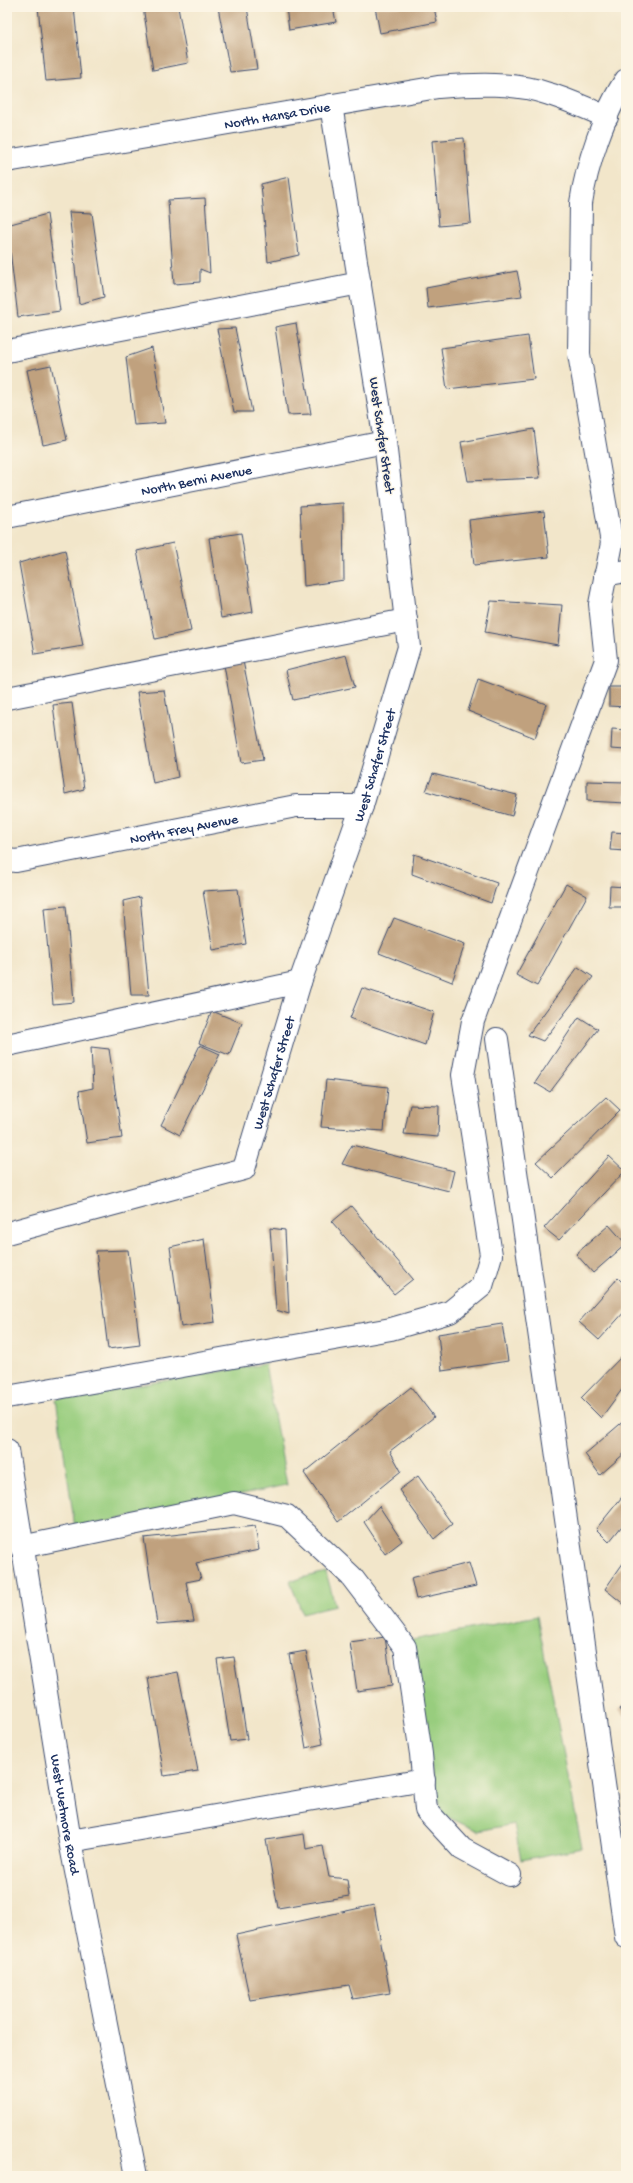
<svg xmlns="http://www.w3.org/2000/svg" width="633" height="2183" viewBox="0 0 633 2183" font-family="'Gochi Hand',sans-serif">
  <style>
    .green { fill: #98cd7e; stroke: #5a7e6e }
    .building { fill: #c0a17e }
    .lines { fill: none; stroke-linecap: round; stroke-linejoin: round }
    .minor-casing { stroke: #3b4a6e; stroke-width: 24 }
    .minor { stroke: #fff; stroke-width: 22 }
    .labels { text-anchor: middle; stroke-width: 3; stroke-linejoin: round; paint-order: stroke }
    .street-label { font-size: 14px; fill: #1b2f5e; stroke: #fcf5e5 }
  </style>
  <rect width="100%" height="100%" fill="#fcf5e5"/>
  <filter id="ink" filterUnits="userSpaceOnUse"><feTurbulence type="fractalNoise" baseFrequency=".025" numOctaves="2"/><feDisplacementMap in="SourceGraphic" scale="8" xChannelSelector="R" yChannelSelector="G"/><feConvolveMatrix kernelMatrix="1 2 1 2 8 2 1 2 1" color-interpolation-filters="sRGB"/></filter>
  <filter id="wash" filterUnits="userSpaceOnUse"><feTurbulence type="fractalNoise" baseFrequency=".012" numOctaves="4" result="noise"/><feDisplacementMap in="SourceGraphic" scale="16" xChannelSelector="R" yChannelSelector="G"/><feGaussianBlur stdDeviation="0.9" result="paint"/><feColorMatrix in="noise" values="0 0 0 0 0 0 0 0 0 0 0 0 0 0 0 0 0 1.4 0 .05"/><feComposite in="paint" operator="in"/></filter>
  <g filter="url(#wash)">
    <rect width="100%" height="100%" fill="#f2e6ca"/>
    <!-- green -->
    <path class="green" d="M 265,1364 L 287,1485 L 75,1528 L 56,1399 Z
      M 326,1572 L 335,1605 L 302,1613 L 290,1581 Z
      M 537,1616 L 582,1848 L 521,1860 L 514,1824 L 478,1831 L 441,1814 L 407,1641 Z"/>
    <g id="blocks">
      <!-- building -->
      <path class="building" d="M 38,7 L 74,7 L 81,78 L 46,81 Z
        M 143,7 L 178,7 L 188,63 L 153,70 Z
        M 218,7 L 247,7 L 257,69 L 230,72 Z
        M 286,7 L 333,7 L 336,22 L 289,30 Z
        M 375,7 L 434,7 L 437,22 L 380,33 Z
        M 464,138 L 471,223 L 439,226 L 432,141 Z
        M 289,177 L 299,255 L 268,262 L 261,184 Z
        M 205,198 L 210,273 L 200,269 L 200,282 L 174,284 L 168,200 Z
        M 69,212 L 92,213 L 104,297 L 79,304 Z
        M 47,214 L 60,311 L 18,317 L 7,225 Z
        M 517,271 L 522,296 L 428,308 L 426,288 Z
        M 296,323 L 311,414 L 288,415 L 275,327 Z
        M 235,328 L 252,412 L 234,412 L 217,329 Z
        M 528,336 L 534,379 L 447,389 L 441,348 Z
        M 152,348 L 165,423 L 134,425 L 126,357 Z
        M 51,365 L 67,440 L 43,445 L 27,370 Z
        M 534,429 L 540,478 L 468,481 L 461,442 Z
        M 343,503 L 344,580 L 304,586 L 300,506 Z
        M 544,511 L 549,557 L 474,565 L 469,520 Z
        M 241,533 L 253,612 L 221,618 L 209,538 Z
        M 173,543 L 191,631 L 155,639 L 137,551 Z
        M 65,550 L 83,646 L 35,654 L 19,563 Z
        M 491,601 L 562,605 L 558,645 L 485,632 Z
        M 346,655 L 355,687 L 293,700 L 286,670 Z
        M 243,661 L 263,760 L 241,763 L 224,665 Z
        M 478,679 L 546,704 L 535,738 L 468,711 Z
        M 609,687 L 626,687 L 626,707 L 609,706 Z
        M 164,690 L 178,777 L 153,783 L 137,692 Z
        M 72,703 L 84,789 L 65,794 L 53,705 Z
        M 612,729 L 626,730 L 626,750 L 611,749 Z
        M 433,774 L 517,795 L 512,816 L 426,791 Z
        M 587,781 L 626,782 L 626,803 L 587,801 Z
        M 612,832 L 626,833 L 626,851 L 610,850 Z
        M 414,854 L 497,883 L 491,903 L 412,874 Z
        M 566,884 L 587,896 L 537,986 L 516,975 Z
        M 610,886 L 626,887 L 626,907 L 609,907 Z
        M 238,889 L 246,944 L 213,950 L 203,891 Z
        M 140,897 L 149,995 L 131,995 L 123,901 Z
        M 66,906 L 74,1002 L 53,1004 L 44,908 Z
        M 394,918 L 465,944 L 452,982 L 379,953 Z
        M 578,967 L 593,977 L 543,1041 L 528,1035 Z
        M 362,988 L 434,1012 L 425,1045 L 350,1018 Z
        M 212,1011 L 242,1023 L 229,1055 L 199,1043 Z
        M 579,1017 L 598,1029 L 550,1092 L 535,1083 Z
        M 200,1045 L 220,1054 L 180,1135 L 161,1125 Z
        M 91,1047 L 109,1049 L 122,1138 L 87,1143 L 79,1091 L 93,1088 Z
        M 326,1080 L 388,1087 L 384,1131 L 321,1127 Z
        M 606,1097 L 620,1110 L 553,1178 L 536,1162 Z
        M 410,1105 L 439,1106 L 438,1137 L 404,1134 Z
        M 352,1145 L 454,1171 L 449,1191 L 342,1164 Z
        M 609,1156 L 625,1171 L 559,1240 L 544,1228 Z
        M 351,1206 L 413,1279 L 394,1294 L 332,1222 Z
        M 609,1225 L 626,1244 L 593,1273 L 576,1254 Z
        M 270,1228 L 285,1230 L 289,1314 L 276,1310 Z
        M 204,1239 L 215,1322 L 181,1327 L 170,1247 Z
        M 128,1250 L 140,1345 L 108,1349 L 96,1251 Z
        M 618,1278 L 626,1286 L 626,1310 L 599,1340 L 579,1322 Z
        M 502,1324 L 508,1361 L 442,1371 L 438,1334 Z
        M 626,1352 L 626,1384 L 601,1418 L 581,1398 Z
        M 411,1387 L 434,1417 L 390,1451 L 401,1471 L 338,1522 L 304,1473 Z
        M 626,1419 L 626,1452 L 600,1475 L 585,1454 Z
        M 418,1476 L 452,1524 L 434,1539 L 399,1490 Z
        M 626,1492 L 626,1521 L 609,1542 L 596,1529 Z
        M 379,1506 L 402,1541 L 385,1554 L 364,1522 Z
        M 255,1526 L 259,1550 L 196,1563 L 201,1579 L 186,1582 L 194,1621 L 157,1624 L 144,1538 Z
        M 626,1559 L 626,1606 L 605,1589 Z
        M 469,1563 L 476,1586 L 416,1599 L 411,1578 Z
        M 385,1637 L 392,1686 L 357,1691 L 350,1642 Z
        M 306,1651 L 323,1744 L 306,1748 L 289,1654 Z
        M 234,1657 L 247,1739 L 230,1741 L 217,1659 Z
        M 178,1672 L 198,1771 L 164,1776 L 148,1678 Z
        M 626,1704 L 626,1719 L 619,1709 Z
        M 304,1834 L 306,1849 L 323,1846 L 329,1877 L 347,1879 L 349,1896 L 278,1908 L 266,1840 Z
        M 374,1905 L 390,1993 L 353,1999 L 349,1985 L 250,2000 L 236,1935 Z"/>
    </g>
  </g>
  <g filter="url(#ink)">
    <use href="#blocks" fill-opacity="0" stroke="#3b4a6e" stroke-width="1"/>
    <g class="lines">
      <defs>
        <g id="minor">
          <path id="s1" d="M 7,161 L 438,87 C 474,84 515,82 549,94 C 569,100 588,109 607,117"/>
          <path d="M 7,351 L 360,283"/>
          <path id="s2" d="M 7,517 L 385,442"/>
          <path d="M 605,575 L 626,571"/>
          <path d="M 7,698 L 406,620"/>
          <path id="s3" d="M 7,860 L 16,861 L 296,806 L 362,806"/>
          <path d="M 497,1039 L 626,1937"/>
          <path d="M 7,1045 L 300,982"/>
          <path id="s4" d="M 7,1233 L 244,1169 L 300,982 L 362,806 L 409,647 L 385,442 L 331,105"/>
          <path d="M 7,1397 L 391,1329 L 450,1312 L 482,1286 L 491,1255 L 463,1075 L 473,1021 L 606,660 L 600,604 L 612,543 L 579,354 L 581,203 C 586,167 605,110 626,80"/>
          <path id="s5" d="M 7,1450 L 70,1841 L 136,2176"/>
          <path d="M 21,1547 L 234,1503 L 287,1516 L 351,1576 L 405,1647 L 421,1754 L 426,1810 L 462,1849 L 510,1875"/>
          <path d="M 70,1841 L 424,1780"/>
        </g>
      </defs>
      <!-- minor casing -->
      <use href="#minor" class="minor-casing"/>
      <!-- minor -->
      <use href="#minor" class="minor"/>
    </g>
  </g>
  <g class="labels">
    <!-- street labels -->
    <g class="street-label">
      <text dy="5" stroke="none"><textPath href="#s1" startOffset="274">North Hansa Drive</textPath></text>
      <text transform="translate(383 435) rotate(82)" y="5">West Schafer Street</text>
      <text dy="5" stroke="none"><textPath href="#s2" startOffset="193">North Berni Avenue</textPath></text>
      <text dy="5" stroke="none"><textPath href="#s4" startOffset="670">West Schafer Street</textPath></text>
      <text dy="5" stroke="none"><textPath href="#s3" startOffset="180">North Frey Avenue</textPath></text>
      <text dy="5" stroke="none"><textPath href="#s4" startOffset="346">West Schafer Street</textPath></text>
      <text dy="5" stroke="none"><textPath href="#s5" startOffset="369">West Wetmore Road</textPath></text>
    </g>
  </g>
  <!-- margin -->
  <rect width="633" height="2183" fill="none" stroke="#fcf5e5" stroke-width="24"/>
</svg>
